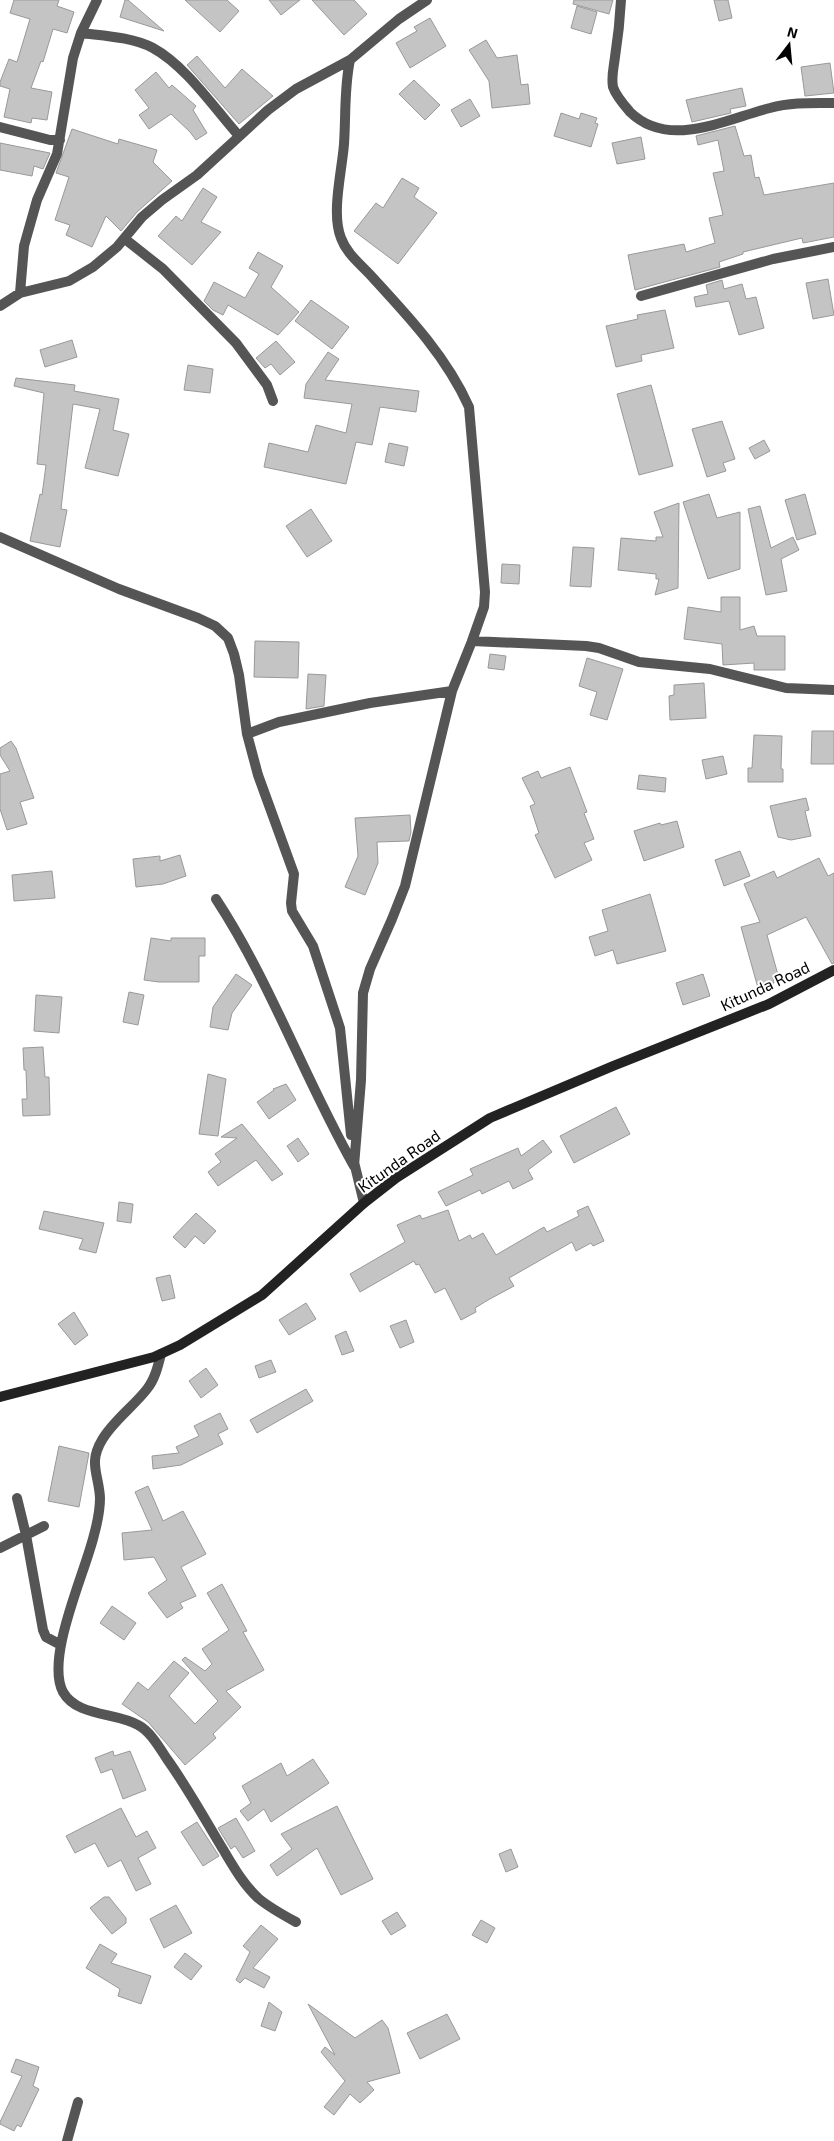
<svg xmlns="http://www.w3.org/2000/svg" width="834" height="2141" viewBox="0 0 834 2141" font-family="'Exo 2',sans-serif">
  <style>
    .building { fill: #c4c4c4; stroke: #999 }
    .lines { fill: none; stroke-linecap: round; stroke-linejoin: round }
    .street { stroke: #555; stroke-width: 10 }
    .secondary { stroke: #222; stroke-width: 10 }
    .labels { text-anchor: middle; stroke-width: 4; stroke-linejoin: round; paint-order: stroke }
    .street-label { font-size: 16px; fill: #000; stroke: #fff }
  </style>
  <rect width="100%" height="100%" fill="#fff"/>
  <!-- building -->
  <path class="building" d="M 14,0 L 59,0 L 57,6 L 74,12 L 67,33 L 53,29 L 43,62 L 41,61 L 31,88 L 52,92 L 47,120 L 32,118 L 31,123 L 4,117 L 10,89 L 0,86 L 0,82 L 9,59 L 17,62 L 30,19 L 10,13 Z
    M 125,0 L 128,0 L 164,31 L 120,17 Z
    M 185,0 L 227,0 L 239,11 L 220,32 Z
    M 269,0 L 300,0 L 281,15 Z
    M 312,0 L 354,0 L 367,14 L 344,35 Z
    M 574,0 L 613,0 L 609,14 L 573,4 Z
    M 714,0 L 728,0 L 732,18 L 719,21 Z
    M 577,6 L 597,12 L 591,34 L 571,28 Z
    M 430,18 L 446,46 L 410,68 L 396,43 L 417,31 L 414,27 Z
    M 486,40 L 497,58 L 517,55 L 521,85 L 528,84 L 530,104 L 492,108 L 489,81 L 469,50 Z
    M 197,56 L 225,88 L 242,69 L 273,96 L 239,124 L 187,65 Z
    M 830,63 L 834,93 L 805,96 L 801,67 Z
    M 156,72 L 169,88 L 172,85 L 196,106 L 193,110 L 207,133 L 196,140 L 190,132 L 171,114 L 149,129 L 139,115 L 149,108 L 135,90 Z
    M 414,80 L 440,105 L 425,120 L 399,94 Z
    M 742,88 L 746,106 L 730,109 L 731,113 L 692,122 L 686,100 Z
    M 470,99 L 480,116 L 461,127 L 451,110 Z
    M 561,113 L 579,119 L 581,113 L 597,118 L 595,123 L 598,124 L 591,147 L 554,136 Z
    M 735,126 L 744,156 L 751,155 L 755,178 L 759,177 L 764,195 L 834,183 L 834,237 L 803,243 L 802,238 L 743,252 L 743,254 L 719,262 L 720,267 L 635,290 L 628,255 L 684,244 L 686,252 L 715,243 L 709,218 L 723,215 L 713,173 L 724,171 L 718,140 L 698,145 L 696,136 Z
    M 72,129 L 118,144 L 119,139 L 157,150 L 153,162 L 172,181 L 137,212 L 121,231 L 106,216 L 92,247 L 66,235 L 70,225 L 55,220 L 69,177 L 56,173 Z
    M 641,137 L 645,159 L 617,164 L 612,143 Z
    M 0,143 L 50,153 L 43,169 L 34,166 L 32,176 L 0,170 Z
    M 402,178 L 419,188 L 414,197 L 437,213 L 398,264 L 354,231 L 376,203 L 383,208 Z
    M 203,188 L 217,197 L 201,222 L 221,232 L 192,265 L 158,236 L 176,216 L 182,221 Z
    M 258,252 L 283,266 L 271,287 L 299,312 L 278,335 L 228,305 L 223,315 L 213,310 L 204,301 L 214,282 L 245,298 L 259,274 L 249,268 Z
    M 828,279 L 834,315 L 813,319 L 806,283 Z
    M 722,280 L 724,289 L 742,284 L 746,299 L 756,297 L 764,328 L 739,335 L 729,301 L 696,307 L 694,297 L 708,294 L 706,285 Z
    M 311,300 L 349,327 L 332,349 L 295,321 Z
    M 665,310 L 674,348 L 641,355 L 642,361 L 616,367 L 606,326 L 638,319 L 637,315 Z
    M 72,340 L 77,357 L 45,367 L 40,350 Z
    M 276,341 L 295,362 L 280,375 L 271,364 L 265,368 L 256,358 Z
    M 328,352 L 339,359 L 325,380 L 419,391 L 416,412 L 380,407 L 372,445 L 356,442 L 346,484 L 264,467 L 269,443 L 308,452 L 316,425 L 346,433 L 352,404 L 304,398 L 306,384 Z
    M 188,365 L 213,369 L 210,393 L 184,390 Z
    M 16,378 L 75,385 L 74,391 L 119,399 L 113,430 L 129,434 L 118,476 L 85,468 L 100,409 L 73,404 L 61,509 L 67,510 L 60,547 L 30,541 L 40,494 L 42,495 L 46,465 L 37,464 L 44,393 L 14,386 Z
    M 651,385 L 673,466 L 639,475 L 617,394 Z
    M 722,421 L 735,459 L 723,463 L 726,471 L 707,477 L 692,429 Z
    M 764,440 L 770,451 L 755,459 L 749,448 Z
    M 389,443 L 408,447 L 404,466 L 385,462 Z
    M 709,494 L 717,518 L 740,512 L 740,569 L 708,579 L 683,502 Z
    M 805,494 L 816,534 L 797,540 L 785,500 Z
    M 679,503 L 678,588 L 655,595 L 659,579 L 656,579 L 656,574 L 618,570 L 621,538 L 656,541 L 656,537 L 663,537 L 654,512 Z
    M 760,506 L 771,548 L 793,537 L 799,550 L 781,559 L 787,591 L 766,595 L 748,509 Z
    M 311,509 L 332,541 L 307,557 L 286,526 Z
    M 573,547 L 594,548 L 591,587 L 570,586 Z
    M 502,564 L 520,565 L 519,584 L 501,583 Z
    M 721,597 L 740,597 L 740,630 L 754,626 L 757,636 L 785,636 L 785,670 L 754,670 L 754,663 L 723,665 L 722,644 L 684,639 L 688,607 L 721,612 Z
    M 255,641 L 299,642 L 298,678 L 254,677 Z
    M 490,654 L 506,656 L 504,670 L 488,668 Z
    M 587,658 L 623,669 L 607,720 L 590,715 L 597,692 L 579,686 Z
    M 308,674 L 326,675 L 324,706 L 306,709 Z
    M 704,683 L 706,718 L 670,720 L 669,696 L 674,695 L 674,685 Z
    M 812,731 L 834,731 L 834,764 L 811,764 Z
    M 754,735 L 782,736 L 781,769 L 783,769 L 783,782 L 748,782 L 748,768 L 752,768 Z
    M 11,741 L 16,748 L 34,798 L 20,802 L 27,824 L 7,830 L 0,809 L 0,774 L 10,771 L 0,755 L 0,748 Z
    M 723,756 L 727,774 L 706,779 L 702,760 Z
    M 570,767 L 587,812 L 584,813 L 594,839 L 584,843 L 592,860 L 555,878 L 535,835 L 539,833 L 530,806 L 535,804 L 522,778 L 538,771 L 541,778 Z
    M 639,775 L 666,778 L 665,792 L 637,789 Z
    M 806,798 L 809,810 L 805,811 L 811,836 L 791,840 L 778,837 L 770,806 Z
    M 410,815 L 411,832 L 409,841 L 377,842 L 378,863 L 365,895 L 345,887 L 358,856 L 355,818 Z
    M 677,821 L 684,847 L 644,861 L 634,831 L 660,823 L 661,825 Z
    M 740,851 L 750,876 L 724,886 L 715,860 Z
    M 180,855 L 186,876 L 163,884 L 136,887 L 133,859 L 160,856 L 160,861 Z
    M 819,858 L 828,876 L 834,873 L 834,963 L 832,964 L 806,917 L 767,935 L 778,975 L 773,977 L 774,983 L 758,988 L 741,927 L 760,922 L 744,884 L 774,871 L 777,878 Z
    M 52,871 L 55,898 L 14,901 L 12,875 Z
    M 650,894 L 666,951 L 617,964 L 613,950 L 595,956 L 589,937 L 608,931 L 602,910 Z
    M 151,938 L 171,941 L 171,938 L 205,938 L 205,956 L 199,956 L 199,982 L 159,982 L 144,980 Z
    M 236,974 L 252,985 L 232,1013 L 228,1030 L 210,1027 L 213,1007 Z
    M 703,974 L 710,996 L 683,1005 L 676,983 Z
    M 129,992 L 144,995 L 138,1025 L 123,1022 Z
    M 36,995 L 62,997 L 59,1033 L 34,1031 Z
    M 43,1047 L 45,1077 L 49,1077 L 50,1115 L 23,1116 L 22,1099 L 27,1099 L 26,1070 L 24,1070 L 23,1048 Z
    M 208,1074 L 226,1079 L 218,1136 L 199,1134 Z
    M 286,1084 L 296,1100 L 269,1119 L 257,1102 L 274,1090 L 273,1089 Z
    M 616,1107 L 630,1134 L 574,1163 L 560,1136 Z
    M 242,1124 L 283,1174 L 272,1181 L 256,1160 L 218,1186 L 208,1172 L 221,1162 L 215,1154 L 237,1138 L 221,1137 Z
    M 298,1138 L 309,1154 L 298,1162 L 287,1146 Z
    M 543,1140 L 552,1152 L 528,1170 L 533,1179 L 513,1189 L 509,1181 L 482,1194 L 480,1190 L 446,1206 L 438,1192 L 473,1175 L 470,1169 L 518,1148 L 521,1156 Z
    M 119,1202 L 133,1204 L 131,1223 L 117,1221 Z
    M 588,1206 L 604,1241 L 593,1246 L 591,1243 L 576,1251 L 572,1242 L 509,1278 L 514,1286 L 488,1300 L 475,1308 L 476,1312 L 461,1320 L 445,1288 L 435,1293 L 419,1264 L 416,1265 L 414,1261 L 360,1292 L 350,1274 L 405,1242 L 397,1225 L 420,1215 L 422,1219 L 448,1210 L 459,1241 L 470,1235 L 472,1239 L 483,1233 L 496,1255 L 544,1227 L 547,1232 L 579,1216 L 577,1211 Z
    M 44,1211 L 104,1223 L 96,1253 L 79,1249 L 83,1239 L 39,1229 Z
    M 196,1213 L 216,1231 L 204,1244 L 195,1236 L 185,1248 L 173,1237 Z
    M 170,1275 L 175,1298 L 162,1301 L 156,1278 Z
    M 306,1303 L 316,1319 L 289,1335 L 279,1320 Z
    M 74,1312 L 88,1335 L 75,1345 L 58,1324 Z
    M 406,1320 L 414,1342 L 400,1348 L 390,1326 Z
    M 346,1331 L 354,1351 L 342,1355 L 335,1336 Z
    M 271,1360 L 276,1372 L 259,1378 L 255,1366 Z
    M 206,1368 L 218,1385 L 201,1398 L 189,1381 Z
    M 306,1389 L 313,1401 L 257,1433 L 250,1420 Z
    M 220,1413 L 228,1429 L 218,1434 L 223,1444 L 181,1465 L 153,1469 L 152,1456 L 179,1453 L 176,1447 L 199,1436 L 194,1426 Z
    M 59,1446 L 89,1453 L 79,1507 L 48,1501 Z
    M 148,1486 L 163,1521 L 183,1511 L 206,1554 L 181,1567 L 196,1596 L 180,1603 L 183,1608 L 167,1618 L 148,1593 L 167,1580 L 154,1557 L 124,1560 L 122,1533 L 152,1530 L 135,1492 Z
    M 222,1584 L 247,1631 L 243,1632 L 264,1670 L 226,1691 L 241,1707 L 213,1734 L 216,1738 L 185,1765 L 148,1722 L 122,1704 L 138,1682 L 148,1690 L 174,1661 L 189,1673 L 169,1696 L 195,1724 L 218,1701 L 182,1660 L 185,1657 L 205,1671 L 212,1664 L 202,1649 L 229,1630 L 207,1593 Z
    M 112,1606 L 136,1623 L 124,1640 L 100,1623 Z
    M 113,1751 L 114,1756 L 130,1751 L 146,1790 L 123,1799 L 112,1769 L 101,1773 L 95,1758 Z
    M 313,1759 L 329,1783 L 271,1822 L 264,1809 L 248,1821 L 240,1811 L 251,1803 L 242,1786 L 281,1763 L 287,1776 Z
    M 337,1806 L 373,1879 L 341,1895 L 317,1848 L 277,1876 L 270,1865 L 292,1849 L 281,1834 Z
    M 121,1808 L 136,1837 L 147,1831 L 156,1848 L 138,1858 L 151,1884 L 136,1891 L 121,1860 L 108,1867 L 95,1843 L 75,1853 L 66,1836 Z
    M 236,1818 L 255,1851 L 243,1858 L 235,1846 L 231,1849 L 218,1828 Z
    M 197,1822 L 219,1856 L 203,1866 L 181,1832 Z
    M 511,1849 L 518,1867 L 506,1872 L 499,1854 Z
    M 104,1897 L 109,1897 L 126,1918 L 126,1923 L 112,1934 L 90,1908 Z
    M 176,1905 L 192,1933 L 164,1948 L 150,1919 Z
    M 397,1912 L 406,1926 L 391,1935 L 382,1921 Z
    M 481,1920 L 495,1928 L 487,1943 L 472,1935 Z
    M 261,1925 L 278,1939 L 253,1968 L 270,1977 L 264,1988 L 245,1978 L 240,1983 L 236,1980 L 250,1952 L 243,1946 Z
    M 100,1944 L 117,1954 L 111,1963 L 151,1976 L 141,2004 L 118,1996 L 120,1989 L 86,1968 Z
    M 185,1953 L 202,1966 L 191,1980 L 174,1967 Z
    M 269,2002 L 282,2012 L 275,2031 L 261,2026 Z
    M 308,2004 L 355,2038 L 382,2020 L 388,2028 L 400,2073 L 367,2082 L 374,2090 L 360,2103 L 350,2094 L 334,2115 L 324,2107 L 345,2081 L 321,2052 L 325,2047 L 335,2055 Z
    M 447,2014 L 460,2039 L 420,2059 L 407,2033 Z
    M 16,2059 L 39,2067 L 33,2086 L 39,2089 L 21,2127 L 17,2125 L 14,2131 L 0,2124 L 0,2122 L 22,2076 L 11,2072 Z"/>
  <g class="lines">
    <!-- street -->
    <path class="street" d="M 621,0 C 620,19 618,38 615,57 C 614,66 611,77 613,87 C 616,96 624,105 630,112 C 669,150 726,119 770,108 C 791,102 812,103 834,103
      M 81,33 C 105,36 132,37 153,48 C 186,66 214,108 239,136
      M 350,60 C 344,88 346,115 344,144 C 342,171 331,213 341,238 C 347,255 363,266 374,279 C 410,318 447,358 469,407 L 485,592 L 484,607 L 472,641
      M 0,127 L 50,140 L 60,140
      M 125,239 L 163,269 L 236,343 L 267,385 L 273,401
      M 20,293 L 24,246 L 37,200 L 57,154 L 73,58 L 81,33 L 97,0
      M 641,296 L 773,259 L 834,247
      M 0,306 L 20,293 L 69,281 L 93,267 L 117,247 L 142,217 L 162,200 L 197,175 L 268,110 L 296,89 L 350,60 L 399,19 L 427,0
      M 0,537 L 119,589 L 198,618 L 215,626 L 228,638 L 234,654 L 239,675 L 247,734 L 258,775 L 294,874 L 291,903 L 292,911 L 313,946 L 340,1028 L 351,1135
      M 247,734 L 279,722 L 370,703 L 452,691
      M 216,899 C 271,983 304,1078 354,1166
      M 354,1162 L 364,1203
      M 354,1166 L 361,1080 L 363,993 L 370,969 L 392,919 L 405,886 L 452,691 L 472,641 L 586,646 L 599,648 L 639,662 L 710,669 L 786,688 L 834,690
      M 161,1354 C 158,1366 155,1379 147,1389 C 134,1406 113,1421 102,1440 C 88,1463 99,1475 100,1498 C 100,1510 97,1524 94,1535 C 85,1573 45,1658 63,1692 C 77,1717 116,1712 138,1725 C 150,1731 159,1747 167,1759 C 187,1787 203,1816 221,1846 C 232,1864 242,1883 258,1898 C 270,1908 283,1915 296,1922
      M 17,1498 L 26,1535 L 43,1630 L 46,1637 L 61,1645
      M 0,1548 L 44,1526
      M 67,2141 L 78,2102"/>
    <!-- secondary -->
    <path class="secondary" d="M 0,1397 L 154,1357 L 180,1345 L 262,1295 L 364,1203 L 396,1178 L 490,1118 L 613,1066 L 769,1004 L 834,970"/>
  </g>
  <g class="labels">
    <!-- street labels -->
    <g class="street-label">
      <text transform="translate(765 986) rotate(-25)" y="6">Kitunda Road</text>
      <text transform="translate(399 1161) rotate(-35)" y="6">Kitunda Road</text>
    </g>
  </g>
  <!-- north arrow -->
  <g transform="translate(789 45) rotate(16)" stroke="#ffffff" stroke-width="4" paint-order="stroke">
  <path d="M0-4L9 19L0 12L-9 19Z" fill="#000000"/>
  <text y="-8" font-size="14" font-weight="bold" text-anchor="middle" fill="#000000">N</text>
  </g>
</svg>
